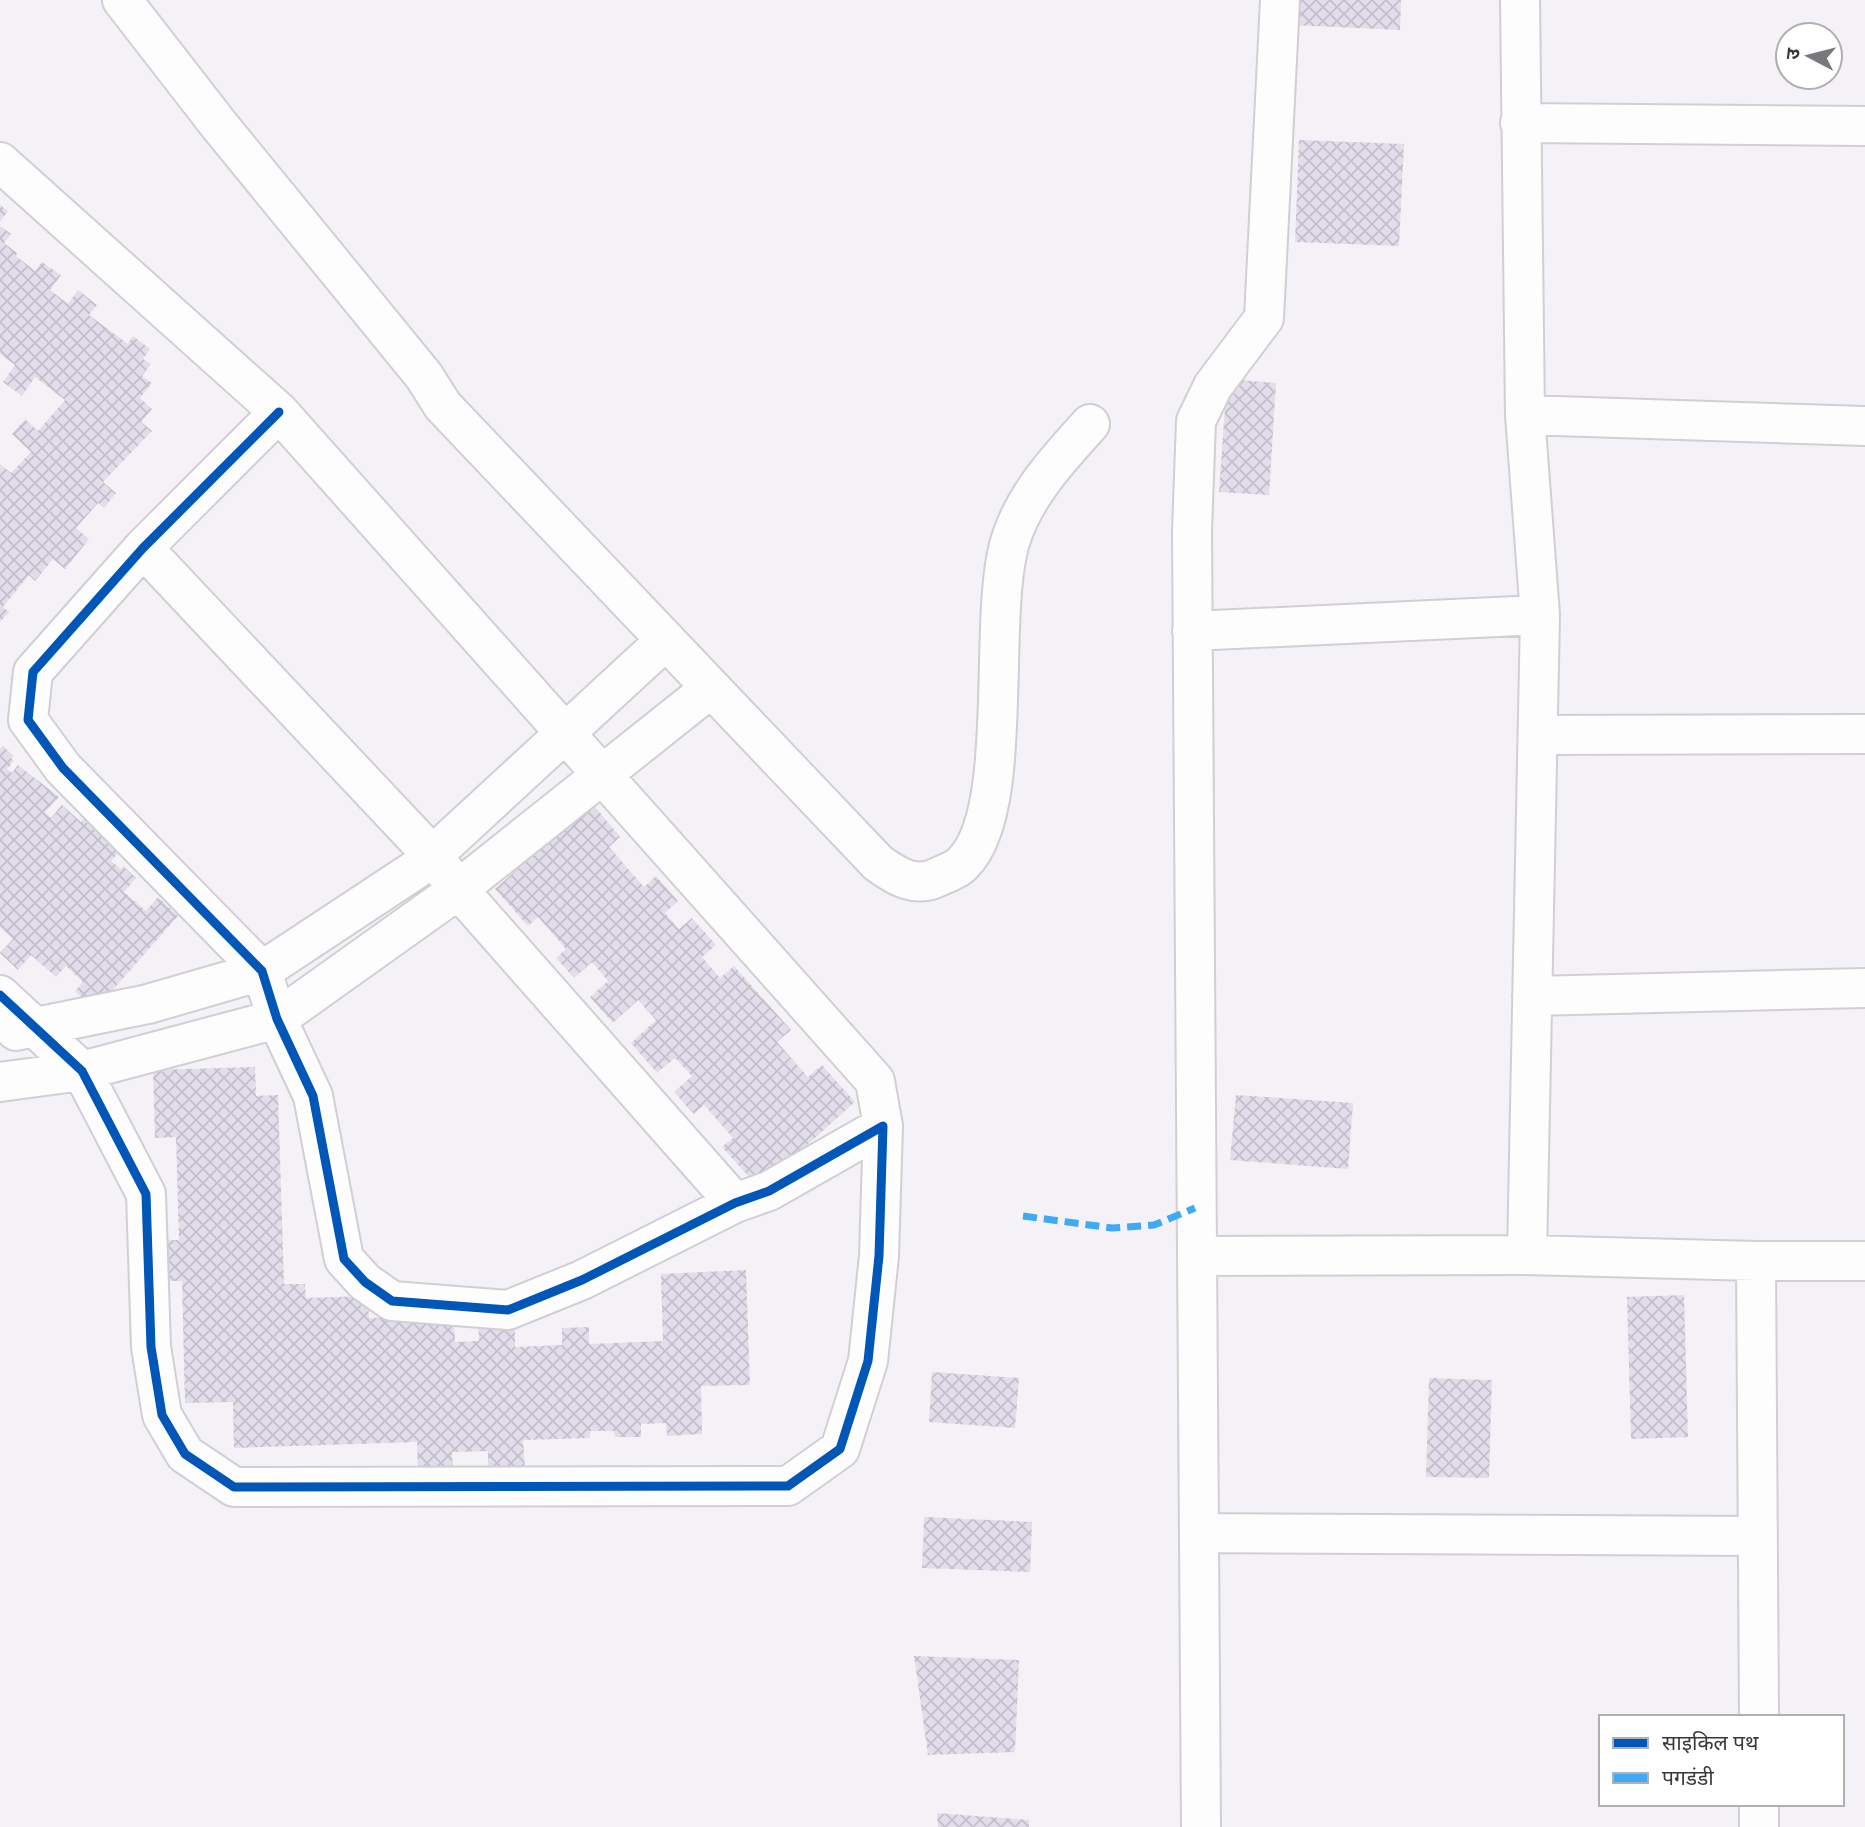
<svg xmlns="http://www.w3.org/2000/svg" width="1865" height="1827" viewBox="0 0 1865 1827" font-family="'Golos Text','Noto Sans Devanagari',sans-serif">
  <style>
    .building { fill: url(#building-cross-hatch) }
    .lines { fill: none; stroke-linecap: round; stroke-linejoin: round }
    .minor-casing { stroke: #d0cfd3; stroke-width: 42 }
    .minor { stroke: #fdfdfe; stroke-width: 38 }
    .quiet { stroke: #3fa9f5; stroke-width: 7; stroke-dasharray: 14 7; stroke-linecap: butt }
    .cycleway-casing { stroke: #fff; stroke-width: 13 }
    .cycleway { stroke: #0057b8; stroke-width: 9 }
  </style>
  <defs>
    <pattern id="building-cross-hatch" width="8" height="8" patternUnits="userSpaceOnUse" patternTransform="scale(1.75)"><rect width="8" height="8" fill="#e2ddeb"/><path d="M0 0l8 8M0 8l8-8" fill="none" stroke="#c3beca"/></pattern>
  </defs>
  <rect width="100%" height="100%" fill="#f4f2f7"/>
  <!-- building -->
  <path class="building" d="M 1293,0 L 1401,0 L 1400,30 L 1292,25 Z
    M 1299,140 L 1404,144 L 1399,246 L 1295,242 Z
    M 0,205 L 8,211 L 0,222 Z
    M 0,226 L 11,234 L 4,243 L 17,253 L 16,256 L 35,271 L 42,262 L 61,275 L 50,290 L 68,304 L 78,290 L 97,305 L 89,315 L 128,344 L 133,336 L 150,349 L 143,359 L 151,364 L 142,376 L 152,383 L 140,398 L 152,409 L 141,422 L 152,431 L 103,482 L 116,493 L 104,508 L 98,503 L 76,528 L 89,539 L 65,569 L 53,559 L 35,581 L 29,575 L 3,607 L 9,612 L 0,622 L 0,464 L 11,473 L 31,452 L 12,434 L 25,419 L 38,431 L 65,400 L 35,377 L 22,396 L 3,382 L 15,365 L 0,354 Z
    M 1227,379 L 1276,383 L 1269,495 L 1219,492 Z
    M 3,746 L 13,756 L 11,758 L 14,761 L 7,769 L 12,773 L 18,765 L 59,797 L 45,812 L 51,818 L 62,805 L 81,822 L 83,819 L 119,852 L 111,861 L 121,869 L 123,866 L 136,878 L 124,892 L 146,911 L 158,897 L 178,916 L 95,1010 L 75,991 L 83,982 L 66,966 L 56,977 L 31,955 L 18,970 L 0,953 L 13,939 L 0,927 L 0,749 Z
    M 592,803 L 620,837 L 609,847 L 644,887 L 656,876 L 678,901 L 665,913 L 679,929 L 692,918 L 716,945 L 702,957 L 720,978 L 734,966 L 791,1030 L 777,1042 L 808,1077 L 822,1065 L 855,1102 L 759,1188 L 722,1147 L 733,1138 L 704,1105 L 694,1114 L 674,1092 L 692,1076 L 675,1058 L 657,1073 L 631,1043 L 656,1020 L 638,1000 L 613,1023 L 590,997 L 608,981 L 592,962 L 574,978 L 556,958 L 566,949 L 538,917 L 528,926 L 495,889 Z
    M 255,1067 L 256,1096 L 278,1095 L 284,1284 L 305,1284 L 306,1298 L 368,1296 L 369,1318 L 454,1315 L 455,1342 L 479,1341 L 478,1315 L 500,1314 L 501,1330 L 515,1330 L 515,1347 L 562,1345 L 562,1328 L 589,1327 L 589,1344 L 663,1341 L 661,1274 L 746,1270 L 750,1385 L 701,1386 L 702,1434 L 667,1436 L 666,1423 L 641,1424 L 641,1437 L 615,1437 L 614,1431 L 590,1431 L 590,1438 L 523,1440 L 525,1468 L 488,1470 L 488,1451 L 452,1452 L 453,1472 L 418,1473 L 417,1442 L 234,1448 L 233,1402 L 185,1403 L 182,1281 L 160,1281 L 159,1240 L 179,1240 L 176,1137 L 155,1138 L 153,1070 Z
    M 1236,1095 L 1353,1103 L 1348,1169 L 1230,1160 Z
    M 1684,1295 L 1688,1437 L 1631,1439 L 1627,1297 Z
    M 932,1372 L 1019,1378 L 1015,1428 L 929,1422 Z
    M 1429,1378 L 1492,1380 L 1489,1478 L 1426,1477 Z
    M 924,1517 L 1032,1522 L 1030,1572 L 922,1568 Z
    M 914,1656 L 1019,1660 L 1015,1752 L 928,1755 Z
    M 937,1813 L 1029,1820 L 1029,1827 L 938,1827 Z"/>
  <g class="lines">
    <defs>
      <path id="minor" d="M 122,0 L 219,125 L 424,376 L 443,406 L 878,863 C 897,877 917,889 940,876 C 947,873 958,869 963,863 C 1016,811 987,619 1010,542 C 1023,497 1059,458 1090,424
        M 1520,0 L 1525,415 L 1540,615 L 1527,1255
        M 1520,123 L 1865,126
        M 0,162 L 279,412 L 875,1081 L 883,1126
        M 1525,415 L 1865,426
        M 143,548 L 433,856 L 458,889 L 735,1203
        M 1192,631 L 1540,615
        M 1538,735 L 1865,734
        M 0,995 L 82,1071 L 146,1194 L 151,1347 L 162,1415 L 185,1454 L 234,1487 L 788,1486 L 840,1449 L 868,1361 L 879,1256 L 883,1126 L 769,1191 L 735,1203 L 582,1280 L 508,1310 L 392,1301 L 365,1282 L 344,1259 L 313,1096 L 277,1019 L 262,971 L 63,768 L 28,720 L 33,672 L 143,548 L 279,412
        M 1532,996 L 1865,988
        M 16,1031 L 148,1004 L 262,971 L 421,866 L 666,640
        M 0,1082 L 82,1071 L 277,1019 L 451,895 L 711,688
        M 1197,1256 L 1527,1255 L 1756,1261 L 1865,1261
        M 1756,1261 L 1759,1717
        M 1199,1533 L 1758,1536
        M 1759,1804 L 1759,1827
        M 1201,1827 L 1192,531 L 1196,421 L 1213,386 L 1264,318 L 1280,0"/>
    </defs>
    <!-- minor casing -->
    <use href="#minor" class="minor-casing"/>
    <!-- minor -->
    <use href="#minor" class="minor"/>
    <!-- quiet -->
    <path class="quiet" d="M 1023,1216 L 1112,1228 L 1154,1225 L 1195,1208"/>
    <defs>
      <path id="cycleway" d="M 0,995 L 82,1071 L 146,1194 L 151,1347 L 162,1415 L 185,1454 L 234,1487 L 788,1486 L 840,1449 L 868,1361 L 879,1256 L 883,1126 L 769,1191 L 735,1203 L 582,1280 L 508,1310 L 392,1301 L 365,1282 L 344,1259 L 313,1096 L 277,1019 L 262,971 L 63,768 L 28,720 L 33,672 L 143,548 L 279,412"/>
    </defs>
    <!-- cycleway casing -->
    <use href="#cycleway" class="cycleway-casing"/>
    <!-- cycleway -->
    <use href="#cycleway" class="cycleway"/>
  </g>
  <!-- legend -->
  <rect x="1599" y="1715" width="245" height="91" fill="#ffffff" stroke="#b0afb1" stroke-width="2"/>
  <rect x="1613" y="1738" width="35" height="10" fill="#0057b8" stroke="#b0afb1" stroke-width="2"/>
  <text x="1662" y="1750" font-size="21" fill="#39373b">साइकिल पथ</text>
  <rect x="1613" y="1773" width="35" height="10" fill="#3fa9f5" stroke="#b0afb1" stroke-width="2"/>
  <text x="1662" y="1785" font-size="21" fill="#39373b">पगडंडी</text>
  <!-- north arrow -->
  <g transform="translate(1809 56) rotate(277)"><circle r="33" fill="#ffffff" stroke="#b0afb1" stroke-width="2"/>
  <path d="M0-5L12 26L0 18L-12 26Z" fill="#7a787d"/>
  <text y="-10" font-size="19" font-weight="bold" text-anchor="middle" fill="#39373b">उ</text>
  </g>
</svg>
